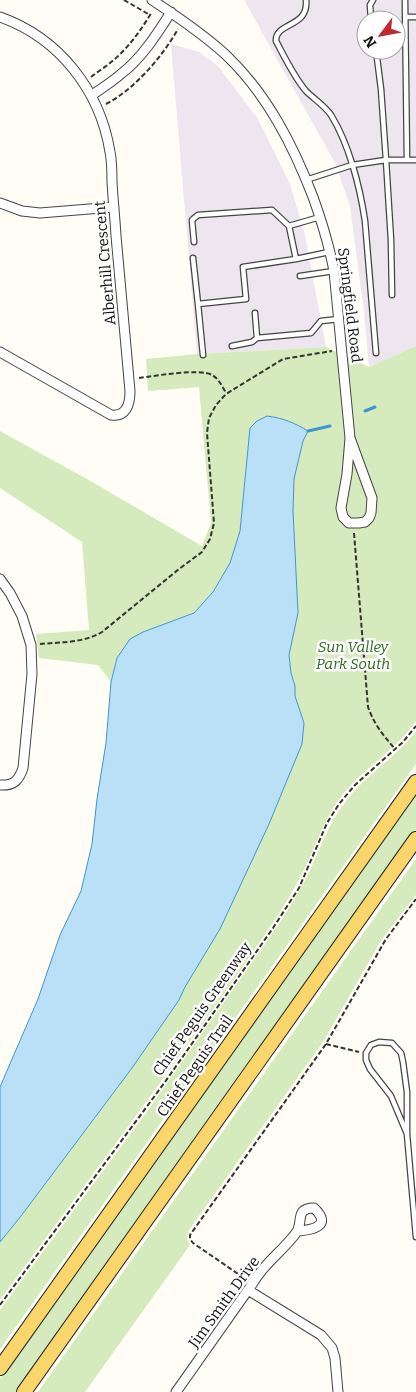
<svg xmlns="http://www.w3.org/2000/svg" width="416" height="1392" viewBox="0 0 416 1392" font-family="Bitter,serif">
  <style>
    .industrial { fill: #eee6ef; fill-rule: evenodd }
    .green { fill: #d5ebbd }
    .water { fill: #b9e0f7; stroke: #3f96cf }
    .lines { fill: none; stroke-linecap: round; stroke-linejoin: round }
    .stream { stroke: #3f96cf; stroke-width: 3 }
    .lane-casing { stroke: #444; stroke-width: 7 }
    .street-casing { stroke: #444; stroke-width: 11 }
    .primary-casing { stroke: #222; stroke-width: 16 }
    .path { stroke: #333; stroke-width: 2; stroke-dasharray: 5 2.5; stroke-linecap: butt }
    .lane { stroke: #fff; stroke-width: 4.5 }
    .street { stroke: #fff; stroke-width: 9 }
    .primary { stroke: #f9d66b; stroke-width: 14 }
    .labels { text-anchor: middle; stroke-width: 5; stroke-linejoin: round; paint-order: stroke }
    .street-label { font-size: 15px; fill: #111; stroke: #fff }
    .park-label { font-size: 15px; font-style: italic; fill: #2f6b1f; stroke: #fff }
  </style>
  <rect width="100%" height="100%" fill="#fffdf5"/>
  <!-- industrial -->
  <path class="industrial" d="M 244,0 L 416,0 L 416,346 L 369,367 L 364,312 L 350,206 L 335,163 ZM 366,20 L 396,20 L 396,50 L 366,50 Z
    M 171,44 L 199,52 L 218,66 L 258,119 L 290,184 L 305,235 L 326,347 L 197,354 Z"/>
  <!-- green -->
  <path class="green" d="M 416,346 L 416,721 C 395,752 359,770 338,801 C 325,819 318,839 309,859 C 300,878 290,897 278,915 C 190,1046 94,1172 0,1300 L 0,1242 L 21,1216 L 179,1000 L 304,723 L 295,696 L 295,686 L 291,673 L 289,655 L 298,613 L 293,511 L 294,479 L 303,441 L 308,431 L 250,428 L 240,531 L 230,563 L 212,593 L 194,613 L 143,632 L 117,658 L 111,682 L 98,665 L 39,658 L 36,634 L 89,630 L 82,542 L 0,488 L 0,431 L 87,479 L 202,546 L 211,523 L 199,387 L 148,391 L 146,359 L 197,354 L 326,347 L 369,367 Z
    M 416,731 L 416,764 L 0,1349 L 0,1310 L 146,1113 L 279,924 C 290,906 302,888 311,868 C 321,846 329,823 344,804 C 364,775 396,758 416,731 Z
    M 416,793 L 416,829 L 16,1392 L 0,1392 L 0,1379 Z
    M 416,859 L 416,895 L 382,939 L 323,1042 L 189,1230 C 186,1236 187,1239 190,1245 L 85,1392 L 38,1392 Z"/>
  <!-- water -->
  <path class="water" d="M 267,416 C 283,418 295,423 308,431 L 303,441 L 294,479 L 293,511 L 298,613 L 289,655 L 291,673 L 295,686 L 295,696 L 304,723 L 302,744 L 269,824 L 220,929 L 185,987 L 179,1000 L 132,1068 L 21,1216 L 0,1242 L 0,1087 L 38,999 L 60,935 L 81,891 L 92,844 L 97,799 L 106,743 L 111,682 L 117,658 L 130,639 L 143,632 L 194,613 L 213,592 L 230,563 L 240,531 L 250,428 L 257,421 Z"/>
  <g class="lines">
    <!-- stream -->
    <path class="stream" d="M 365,411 L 375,407
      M 308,431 L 330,426"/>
    <defs>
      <path id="lane" d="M 306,0 C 309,28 275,22 276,41 C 285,58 294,77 306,91 C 314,99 325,106 331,115 C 349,144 360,187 365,221 L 376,353
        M 405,0 L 407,160
        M 405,17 L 416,17
        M 371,20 L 370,5 L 373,0
        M 376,50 L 381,89 L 386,160 L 391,240 L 392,295
        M 306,180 L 352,165 L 386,160 L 416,160
        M 320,217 L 289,226 L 296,259 L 329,252
        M 194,242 L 192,220 L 198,215 L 272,210 L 289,226
        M 193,258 L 198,304
        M 300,276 L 334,271
        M 255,313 L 257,338 L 311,333 L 321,321 L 339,319
        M 232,346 L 252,342 L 257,338
        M 203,355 L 198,304 L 246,299 L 243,267 L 296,259
        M 407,1134 L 391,1096 L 370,1069 L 366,1060 L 366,1053 L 371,1045 L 379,1042 L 392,1043 L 401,1053 L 403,1062 L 407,1092 L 407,1134 L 416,1237"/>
      <path id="street" d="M 152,0 C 178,17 203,34 226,55 C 267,94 293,145 313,197 C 322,222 329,245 334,271 L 350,438 L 347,474 L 341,508 L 343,517 L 349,523 L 359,523 L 365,522 L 369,518 L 371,513 L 372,498 L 350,438
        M 0,17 C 59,38 100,90 110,152 C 112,162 112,172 112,182 C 113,200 115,218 116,236 C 121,288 125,340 130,391 C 130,405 126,417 111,415 L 0,352
        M 92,95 C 102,88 112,82 121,74 C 142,58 157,34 171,12
        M 0,203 L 22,211 L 40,213 L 114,207
        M 0,579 L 10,593 L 22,616 L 31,645 L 32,674 L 23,768 C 19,780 14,786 0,785
        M 248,1290 L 321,1335 L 332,1348 L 335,1358 L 338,1392
        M 176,1392 L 248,1290 C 252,1285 255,1279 259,1274 C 270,1259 285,1248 296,1233 C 304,1223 294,1208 314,1208 C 333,1226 312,1230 298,1231"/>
      <path id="primary" d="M 0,1368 L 416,782
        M 24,1392 L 416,839"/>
    </defs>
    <!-- lane casing -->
    <use href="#lane" class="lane-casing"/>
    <!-- street casing -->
    <use href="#street" class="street-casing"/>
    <!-- primary casing -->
    <use href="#primary" class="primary-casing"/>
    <!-- path -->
    <path class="path" d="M 124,0 L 150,15
      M 91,77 C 97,72 104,68 110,63 C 127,50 141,30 152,12
      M 106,104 C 135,89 162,57 178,29
      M 139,378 C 154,376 200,368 212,375 C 219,379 222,386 226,393
      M 354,533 L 368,707 C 374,724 383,735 395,749
      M 40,644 C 61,642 84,643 102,632 L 179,569 L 202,552 L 210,539 L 214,523 L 207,433 L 209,418 L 216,405 L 226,394 L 283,359 L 332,351
      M 326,1044 L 359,1052
      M 244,1278 L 193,1243 L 190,1239 L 190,1235 L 326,1044 L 386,939 L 416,899
      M 0,1305 L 165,1082 L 273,928 L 299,888 L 327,823 L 339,804 L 355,785 L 403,742 L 416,726"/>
    <!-- lane -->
    <use href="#lane" class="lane"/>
    <!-- street -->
    <use href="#street" class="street"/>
    <!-- primary -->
    <use href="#primary" class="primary"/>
  </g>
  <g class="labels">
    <!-- street labels -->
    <g class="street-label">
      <text transform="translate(105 263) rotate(-95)" y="5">Alberhill Crescent</text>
      <text transform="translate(350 305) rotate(83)" y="5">Springfield Road</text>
      <text transform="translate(202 1009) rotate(-55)" y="5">Chief Peguis Greenway</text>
      <text transform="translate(195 1066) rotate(-55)" y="5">Chief Peguis Trail</text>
      <text transform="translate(224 1302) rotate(-54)" y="5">Jim Smith Drive</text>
    </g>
    <!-- park labels -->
    <g class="park-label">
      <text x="353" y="652">Sun Valley<tspan x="353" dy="17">Park South</tspan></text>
    </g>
  </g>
  <!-- north arrow -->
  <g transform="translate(381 35) rotate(238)"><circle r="24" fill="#ffffff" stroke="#a0a0a0"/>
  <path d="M0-4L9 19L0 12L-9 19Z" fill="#c4262e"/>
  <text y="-8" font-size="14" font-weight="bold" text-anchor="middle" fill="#111111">N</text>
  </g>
</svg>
